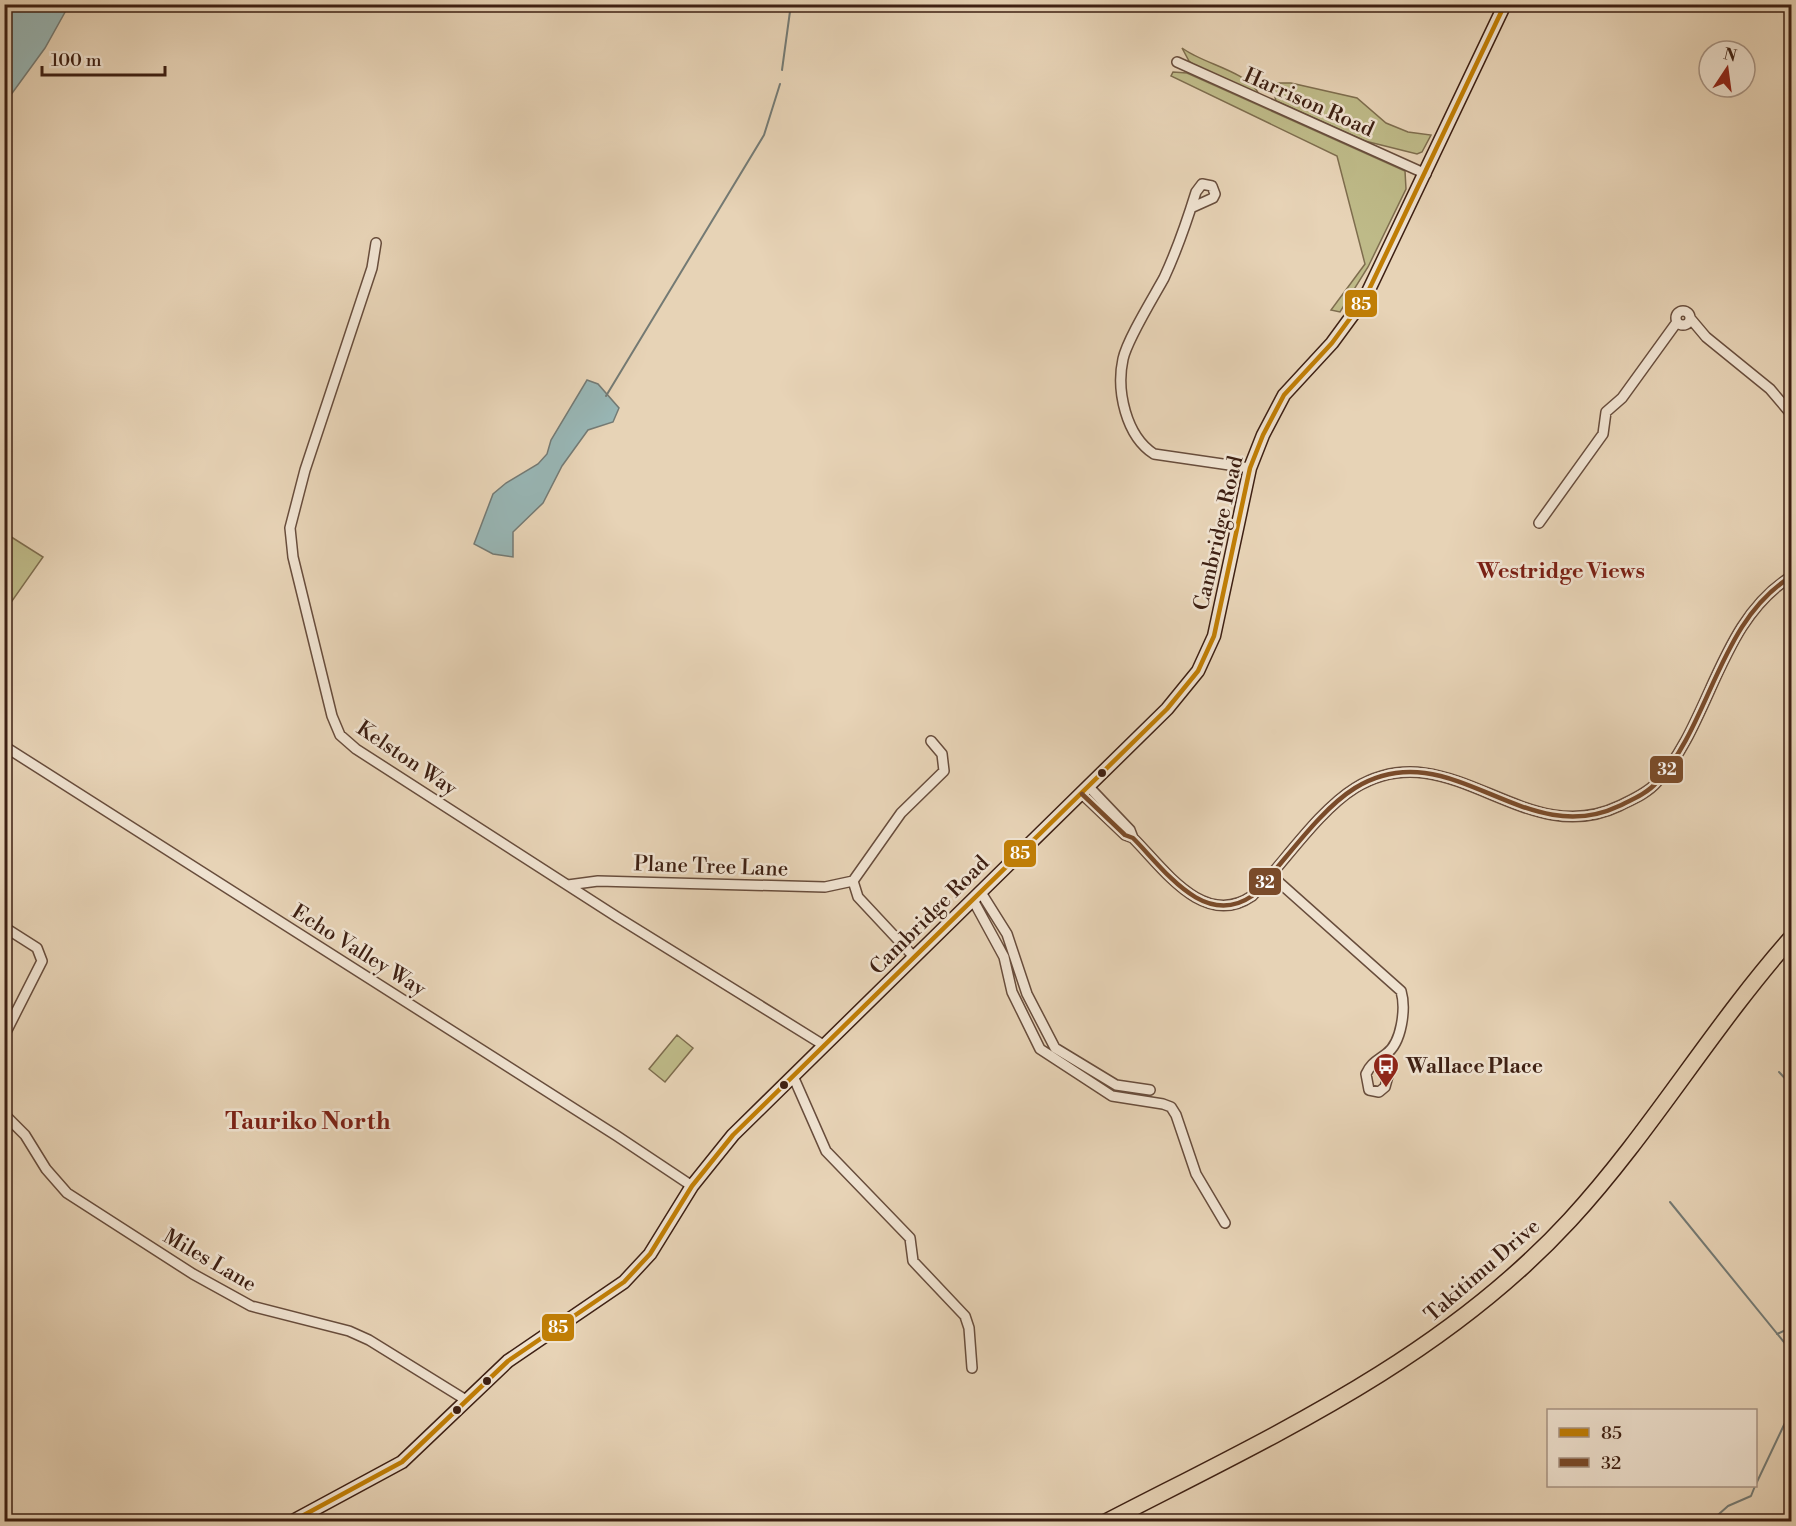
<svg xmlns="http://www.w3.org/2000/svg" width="1796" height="1526" viewBox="0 0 1796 1526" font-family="'Libre Bodoni',serif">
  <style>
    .green { fill: #beba88; stroke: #7e6d4e; stroke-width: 1.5 }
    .water { fill: #98b6b5; stroke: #747a74; stroke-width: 1.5 }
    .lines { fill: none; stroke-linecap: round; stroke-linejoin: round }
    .stream { stroke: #747a74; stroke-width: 2 }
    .minor-casing { stroke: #684d3c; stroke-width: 12 }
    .secondary-casing { stroke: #3e2013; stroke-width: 15 }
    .trunk-casing { stroke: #3e2013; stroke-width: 18 }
    .minor { stroke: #efe2d0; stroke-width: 9 }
    .secondary { stroke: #efe2d0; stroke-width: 12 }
    .trunk { stroke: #e7d3b6; stroke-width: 15 }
    .bus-1-casing { stroke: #efe2d0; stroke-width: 9 }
    .bus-2-casing { stroke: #efe2d0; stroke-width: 9 }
    .bus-1 { stroke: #c07e06; stroke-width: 4.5 }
    .bus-2 { stroke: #7a4b2a; stroke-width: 4.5 }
    .bus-dot { fill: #3e2013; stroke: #efe2d0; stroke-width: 2 }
    .labels { text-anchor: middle; stroke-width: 5; stroke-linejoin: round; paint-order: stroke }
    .street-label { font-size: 21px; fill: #3e2013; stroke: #efe2d0 }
    .poi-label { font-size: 21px; font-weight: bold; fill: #3e2013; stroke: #efe2d0; text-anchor: start }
    .neighbourhood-label { font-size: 22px; font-weight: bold; fill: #7a1f14; stroke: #efe2d0 }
    .quarter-label { font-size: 24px; font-weight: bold; fill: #7a1f14; stroke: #efe2d0 }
    .line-badge { stroke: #efe2d0; stroke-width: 2 }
    .badge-label { font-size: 16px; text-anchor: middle; font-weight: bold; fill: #fff }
  </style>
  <rect width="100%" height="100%" fill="#e7d3b6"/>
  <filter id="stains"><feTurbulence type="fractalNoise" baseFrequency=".00333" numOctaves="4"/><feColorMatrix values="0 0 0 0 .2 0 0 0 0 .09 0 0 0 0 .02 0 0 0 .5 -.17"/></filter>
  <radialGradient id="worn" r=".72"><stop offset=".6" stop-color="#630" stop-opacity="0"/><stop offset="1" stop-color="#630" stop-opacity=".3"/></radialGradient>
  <!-- green -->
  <path class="green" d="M 1182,48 C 1203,64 1247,71 1259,94 L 1197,67 L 1189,61 Z
    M 1173,72 L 1187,73 L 1405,171 L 1406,189 L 1368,267 L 1340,312 L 1331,310 L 1365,264 L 1337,156 L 1171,76 Z
    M 1271,83 L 1291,83 L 1357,98 L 1386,123 L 1408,132 L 1431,135 L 1422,152 L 1417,154 L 1365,141 L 1276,101 Z
    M 5,533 L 43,557 L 5,611 Z
    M 677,1035 L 693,1048 L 665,1082 L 649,1069 Z"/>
  <!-- water -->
  <path class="water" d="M 5,4 L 69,5 L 45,48 L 5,103 Z
    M 587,380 L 598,384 L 619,408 L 613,422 L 588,430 L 562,466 L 543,503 L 513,532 L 513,557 L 493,554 L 474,544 L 493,494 L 506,483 L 538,464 L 547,454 L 551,440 Z"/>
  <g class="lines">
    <!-- stream -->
    <path class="stream" d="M 782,70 L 791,4
      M 606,396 L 764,135 L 780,84
      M 1779,1072 L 1792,1086
      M 1670,1202 L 1792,1352
      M 1777,1334 L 1792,1327
      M 1756,1484 L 1792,1408
      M 1581,1522 L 1583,1522
      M 1710,1522 L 1728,1506 L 1751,1496 L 1755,1486"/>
    <defs>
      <path id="minor" d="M 1177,62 L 1426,174
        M 1193,207 L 1213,198 L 1215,194 L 1212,186 L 1202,184 L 1196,192 C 1187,221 1177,250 1164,278 C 1153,298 1127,340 1123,359 C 1116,391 1126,436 1154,454 L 1250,468
        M 376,243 L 372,268 L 305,470 L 290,528 L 293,557 L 332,716 L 340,735 L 356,749 L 617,917 L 825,1046
        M1676 318a7 7 0 1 1 14 0a7 7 0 1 1-14 0Z
        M 1690,318 L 1706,337 L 1770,389 L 1792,415
        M 1539,523 L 1603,434 L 1606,412 L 1622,398 L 1677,322
        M 4,746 L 617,1136 L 692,1186
        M 1089,787 L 1130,830 L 1133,838
        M 1082,794 L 1125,835 L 1133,838 C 1164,869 1204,929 1252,896 C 1284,863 1318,811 1355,788 C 1450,730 1523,852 1619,806 C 1631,800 1648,793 1657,782 C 1711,723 1719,620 1792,576
        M 1272,876 L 1401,991 C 1406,1008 1402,1043 1386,1054 C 1377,1061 1371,1063 1366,1074 L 1369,1090 L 1379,1092 L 1385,1087 L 1391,1065 L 1387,1054
        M 568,885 L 598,881 L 825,887 L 853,881
        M 980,891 L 1007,934 L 1027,994 L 1055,1048 L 1116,1085 L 1150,1090
        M 973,900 L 1004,957 L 1012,992 L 1040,1049 L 1112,1096 L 1163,1104 L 1171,1107 L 1176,1115 L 1196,1174 L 1225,1223
        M 4,927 L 37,948 L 42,961 L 4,1036
        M 914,957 L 858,897 L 853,881 L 901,813 L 944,771 L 942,754 L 931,741
        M 793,1076 L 826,1151 L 910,1238 L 913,1261 L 965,1316 L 969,1328 L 972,1368
        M 4,1114 L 25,1135 L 46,1169 L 67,1193 L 193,1274 L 251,1306 L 349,1331 L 369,1340 L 466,1400"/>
      <path id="secondary" d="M 291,1522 L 402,1462 L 508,1361 L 624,1282 L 650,1254 L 692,1186 L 733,1135 L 1167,709 L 1198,671 L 1214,636 L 1250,468 L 1263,435 L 1284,395 L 1332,343 L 1365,298 L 1505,4"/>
      <path id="trunk" d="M 1106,1522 C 1272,1436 1441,1360 1570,1220 C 1651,1132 1712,1027 1792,937"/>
    </defs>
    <!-- minor casing -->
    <use href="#minor" class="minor-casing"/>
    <!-- secondary casing -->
    <use href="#secondary" class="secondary-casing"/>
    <!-- trunk casing -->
    <use href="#trunk" class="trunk-casing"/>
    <!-- minor -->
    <use href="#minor" class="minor"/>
    <!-- secondary -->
    <use href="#secondary" class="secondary"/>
    <!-- trunk -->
    <use href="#trunk" class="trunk"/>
    <defs>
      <path id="bus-1" d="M 291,1522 L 402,1462 L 508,1361 L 624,1282 L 650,1254 L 692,1186 L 733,1135 L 1167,709 L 1198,671 L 1214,636 L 1250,468 L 1263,435 L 1284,395 L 1332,343 L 1365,298 L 1505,4"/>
      <path id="bus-2" d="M 1082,794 L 1125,835 L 1133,838 C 1164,869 1204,929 1252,896 C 1284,863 1318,811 1355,788 C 1450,730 1523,852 1619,806 C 1631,800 1648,793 1657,782 C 1711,723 1719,620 1792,576"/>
    </defs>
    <!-- bus-1 casing -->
    <use href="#bus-1" class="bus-1-casing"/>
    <!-- bus-2 casing -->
    <use href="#bus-2" class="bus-2-casing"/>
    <!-- bus-1 -->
    <use href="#bus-1" class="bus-1"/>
    <!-- bus-2 -->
    <use href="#bus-2" class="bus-2"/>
  </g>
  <!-- icons -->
  <defs>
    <symbol id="bus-pin" viewBox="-11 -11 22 30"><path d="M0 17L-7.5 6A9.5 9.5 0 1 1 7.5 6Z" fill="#8f2418" stroke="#efe2d0"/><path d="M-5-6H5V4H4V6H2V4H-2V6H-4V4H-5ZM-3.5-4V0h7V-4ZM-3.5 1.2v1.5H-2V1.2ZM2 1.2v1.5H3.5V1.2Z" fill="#fff"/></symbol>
  </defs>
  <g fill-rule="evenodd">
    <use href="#bus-pin" x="1371" y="1051" width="30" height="40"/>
  </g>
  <!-- markers -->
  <g class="bus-dot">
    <circle cx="1102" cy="773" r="5"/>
    <circle cx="784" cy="1085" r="5"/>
    <circle cx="487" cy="1381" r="5"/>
    <circle cx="457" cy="1410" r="5"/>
  </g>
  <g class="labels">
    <!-- street labels -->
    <g class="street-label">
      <text transform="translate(1309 102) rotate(24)" y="7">Harrison Road</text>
      <text transform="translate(1218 533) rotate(-77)" y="7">Cambridge Road</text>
      <text transform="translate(407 758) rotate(34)" y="7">Kelston Way</text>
      <text transform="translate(711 866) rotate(2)" y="7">Plane Tree Lane</text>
      <text transform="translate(929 915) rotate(-45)" y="7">Cambridge Road</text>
      <text transform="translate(359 950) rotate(32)" y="7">Echo Valley Way</text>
      <text transform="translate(210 1260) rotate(30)" y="7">Miles Lane</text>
      <text transform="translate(1482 1270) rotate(-41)" y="7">Takitimu Drive</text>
    </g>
    <!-- poi labels -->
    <g class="poi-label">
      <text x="1406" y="1073">Wallace Place</text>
    </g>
    <!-- neighbourhood labels -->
    <g class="neighbourhood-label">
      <text x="1561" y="578">Westridge Views</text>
    </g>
    <!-- quarter labels -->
    <g class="quarter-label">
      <text x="308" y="1129">Tauriko North</text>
    </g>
  </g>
  <g class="line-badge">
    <rect x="1344" y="289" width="34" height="29" rx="6" fill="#c07e06"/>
    <rect x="1649" y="755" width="35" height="29" rx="6" fill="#7a4b2a"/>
    <rect x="1003" y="839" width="34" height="29" rx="6" fill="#c07e06"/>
    <rect x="1248" y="867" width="34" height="29" rx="6" fill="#7a4b2a"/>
    <rect x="541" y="1313" width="34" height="29" rx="6" fill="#c07e06"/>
  </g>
  <g class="badge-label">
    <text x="1361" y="310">85</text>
    <text x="1667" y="775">32</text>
    <text x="1020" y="859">85</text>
    <text x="1265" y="888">32</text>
    <text x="558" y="1333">85</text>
  </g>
  <!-- margin -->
  <rect width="1796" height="1526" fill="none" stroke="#e7d3b6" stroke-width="24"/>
  <rect x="6" y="6" width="1784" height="1514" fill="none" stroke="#3e2013" stroke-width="3"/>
  <rect x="12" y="12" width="1772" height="1502" fill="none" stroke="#3e2013" stroke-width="1.5"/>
  <!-- legend -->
  <rect x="1547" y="1409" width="210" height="78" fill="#efe2d0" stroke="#a89484" stroke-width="1.5"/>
  <rect x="1559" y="1428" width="30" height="9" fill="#c07e06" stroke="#a89484" stroke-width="1.5"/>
  <text x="1601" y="1439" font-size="18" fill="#3e2013">85</text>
  <rect x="1559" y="1458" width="30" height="9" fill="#7a4b2a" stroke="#a89484" stroke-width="1.5"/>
  <text x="1601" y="1469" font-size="18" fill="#3e2013">32</text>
  <!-- north arrow -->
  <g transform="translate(1727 69) rotate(13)"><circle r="28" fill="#efe2d0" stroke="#a89484" stroke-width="1.5"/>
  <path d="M0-4.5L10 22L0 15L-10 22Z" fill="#8f2418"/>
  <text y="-9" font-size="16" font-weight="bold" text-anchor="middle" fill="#3e2013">N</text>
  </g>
  <!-- scale -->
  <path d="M42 66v9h123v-9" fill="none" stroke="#3e2013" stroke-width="3"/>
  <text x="51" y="66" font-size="18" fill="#3e2013" stroke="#efe2d0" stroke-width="4.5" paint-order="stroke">100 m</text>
  <rect width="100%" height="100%" filter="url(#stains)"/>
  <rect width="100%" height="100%" fill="url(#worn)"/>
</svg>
